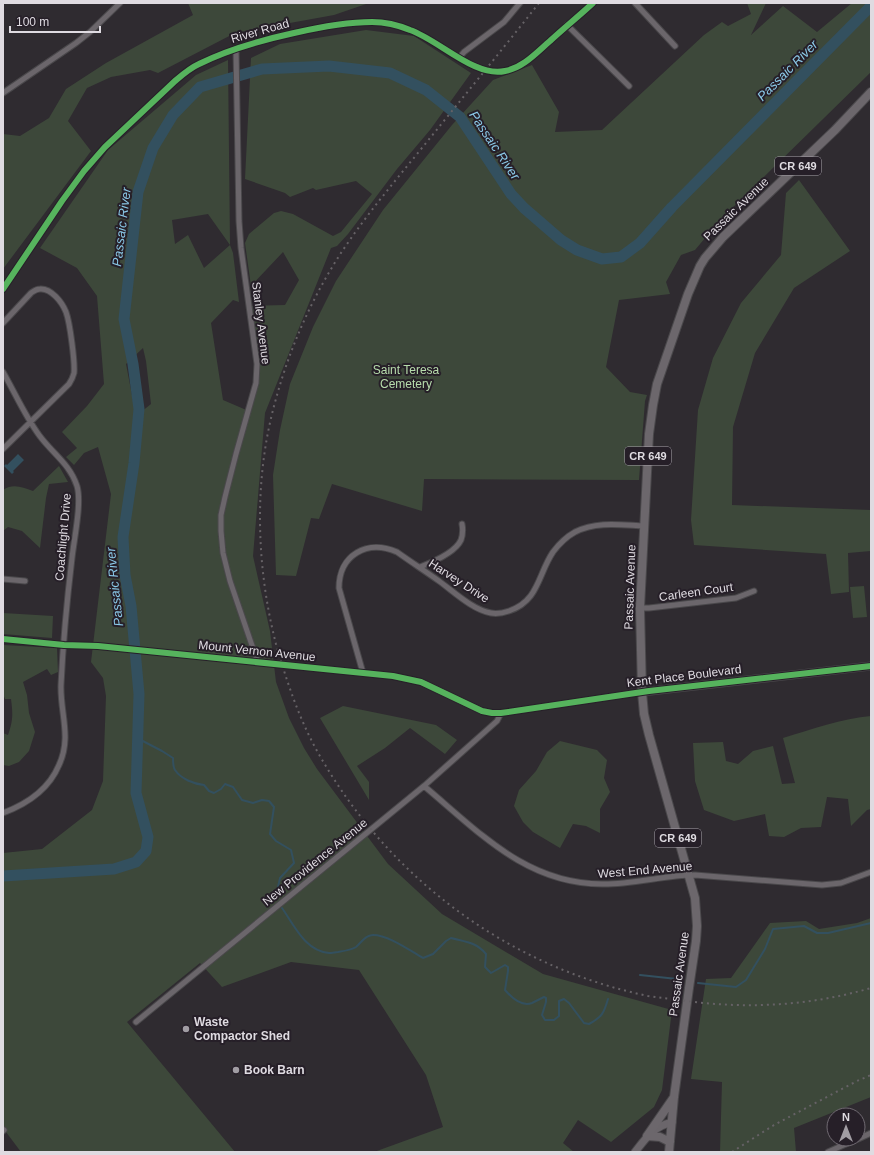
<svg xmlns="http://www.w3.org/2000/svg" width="874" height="1155" viewBox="0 0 874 1155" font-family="Arial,sans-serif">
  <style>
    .green { fill: #3d483a; fill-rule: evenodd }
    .water { fill: #33505f }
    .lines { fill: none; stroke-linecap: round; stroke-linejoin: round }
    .stream { stroke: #33505f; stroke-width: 2 }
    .river { stroke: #33505f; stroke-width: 11 }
    .minor-casing { stroke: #4a484b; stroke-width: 7 }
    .tertiary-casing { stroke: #4a484b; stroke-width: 9 }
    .primary-casing { stroke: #4a484b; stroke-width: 10 }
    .minor { stroke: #6b666b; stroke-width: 5 }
    .tertiary { stroke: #6b666b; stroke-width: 7 }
    .primary { stroke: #6c676c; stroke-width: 8 }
    .rail { stroke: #666266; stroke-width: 2; stroke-dasharray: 2 4; stroke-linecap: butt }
    .cycleway-casing { stroke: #261f28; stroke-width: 8 }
    .cycleway { stroke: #56b35d; stroke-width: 6 }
    .poi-dot { fill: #a19da3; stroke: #261f28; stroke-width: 1.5 }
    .labels { text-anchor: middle; stroke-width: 4; stroke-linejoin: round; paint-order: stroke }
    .shield { fill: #261f28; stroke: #a8a3aa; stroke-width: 1 }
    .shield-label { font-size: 11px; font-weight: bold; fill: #dfdbe1 }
    .street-label { font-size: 12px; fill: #dfdbe1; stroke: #261f28 }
    .park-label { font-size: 12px; fill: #b7dcac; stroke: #261f28 }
    .poi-label { font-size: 12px; font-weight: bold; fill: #dfdbe1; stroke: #261f28; text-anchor: start }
    .water-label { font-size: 13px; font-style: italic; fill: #8bc9e8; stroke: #261f28 }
  </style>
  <rect width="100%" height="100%" fill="#2f2b30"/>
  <!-- green -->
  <path class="green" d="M 188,3 L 369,3 L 334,15 L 235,33 L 158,73 L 150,70 L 111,77 L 87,88 L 68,121 L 91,151 L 3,269 L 3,134 L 20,136 L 49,118 L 66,89 L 106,63 L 193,15 Z
    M 747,3 L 766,3 L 751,35 L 783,6 L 817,32 L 852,3 L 871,3 L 871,72 L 721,219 L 695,250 L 681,255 L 666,282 L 670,294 L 619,300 L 606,367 L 630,392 L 647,395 L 645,401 L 639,480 L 424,479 L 422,511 L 332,484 L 319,519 L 311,518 L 296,576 L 276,575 L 273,475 L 280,430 L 290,384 L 313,327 L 336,281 L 383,210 L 452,125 L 493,80 L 532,65 L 559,112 L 555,132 L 602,130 L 704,35 L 722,22 L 728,26 L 751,14 Z
    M 366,30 L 414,36 L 471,73 L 430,130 L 397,169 L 348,234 L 337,246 L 331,248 L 265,413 L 253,556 L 270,631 L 276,682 L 289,718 L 304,748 L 317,769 L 388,864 L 442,914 L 543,974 L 672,1010 L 662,1090 L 654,1107 L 611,1142 L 578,1120 L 563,1143 L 574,1152 L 374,1152 L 443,1127 L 426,1075 L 359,970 L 291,962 L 222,987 L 200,963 L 127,1022 L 235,1152 L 21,1152 L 3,1128 L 3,853 L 42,849 L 92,810 L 103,781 L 106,696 L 103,678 L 91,662 L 111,494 L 98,447 L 84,453 L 74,465 L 66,457 L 77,448 L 62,432 L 87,406 L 104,384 L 97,296 L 77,268 L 40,248 L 108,150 L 196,75 L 228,60 L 230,245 L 233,253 L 239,302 L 233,300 L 211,323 L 223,400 L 251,412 L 259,372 L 249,306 L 285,305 L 299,280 L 283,252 L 251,286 L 245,243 L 249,234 L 274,213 L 281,211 L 293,214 L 333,236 L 341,232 L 372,194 L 356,181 L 316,190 L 313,188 L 290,197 L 285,193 L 245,179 L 251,58 L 280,44 ZM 208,214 L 230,245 L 204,268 L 188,235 L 175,244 L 172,220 ZM 143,348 L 146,361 L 151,404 L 136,416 L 126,364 Z
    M 799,180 L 850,251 L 794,288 L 755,353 L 733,427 L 732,505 L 871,510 L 871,551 L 848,553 L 849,592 L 831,594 L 826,554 L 694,545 L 691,520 L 698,410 L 713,358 L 741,303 L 781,255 L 786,193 Z
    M 59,466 L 68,482 L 49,484 L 46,498 L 40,548 L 22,531 L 8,527 L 3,531 L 3,490 C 13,483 22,487 33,491 Z
    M 864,586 L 867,617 L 853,618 L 850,587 Z
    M 3,613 L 53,616 L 52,638 L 3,634 Z
    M 3,645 L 57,648 L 58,672 L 51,675 L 47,669 L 23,682 L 27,695 L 29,713 L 35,732 L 29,751 L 19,762 L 9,766 L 3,765 L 3,733 L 8,735 C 13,721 13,714 11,699 L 5,699 L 3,694 Z
    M 343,706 L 436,725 L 457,740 L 445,754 L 410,728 L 385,748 L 357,766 L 369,782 L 369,800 L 320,718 Z
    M 871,716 L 871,809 L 867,810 L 851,826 L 848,799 L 827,797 L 821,827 L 801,828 L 784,837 L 769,836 L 765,814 L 734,821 L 704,810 L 695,781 L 693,743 L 723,742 L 726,761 L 738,764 L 753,751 L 773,746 L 782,784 L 795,783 L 783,738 C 810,730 843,718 871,716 Z
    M 560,741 L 597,750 L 607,760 L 604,778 L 610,792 L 600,809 L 600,833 L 586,826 L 573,824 L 560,848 L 533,832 L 523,822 L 514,806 L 519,790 L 536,771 L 547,752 Z
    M 871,918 L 871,1097 L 794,1128 L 796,1152 L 720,1152 L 722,1082 L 691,1079 L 706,979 L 731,978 L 770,923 L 806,921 L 819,929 L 857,923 Z"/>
  <!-- water -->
  <path class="water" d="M 18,454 L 24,460 L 13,471 L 14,472 L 12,474 L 4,466 L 6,464 L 7,465 Z"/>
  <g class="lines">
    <!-- stream -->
    <path class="stream" d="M 137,738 L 162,751 L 173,758 C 173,761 173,767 175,770 C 181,779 194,784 204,785 L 209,791 L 214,793 L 221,789 L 225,784 L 233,787 L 242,800 L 253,803 L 262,800 L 269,801 L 274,807 L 270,834 L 276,841 L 291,850 L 294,863 L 280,878 L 276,896
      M 282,908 C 294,925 305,951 329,953 C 332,953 336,952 338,952 C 344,951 351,950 356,947 C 361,943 365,935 373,935 C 388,935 409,950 423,958 L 433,954 L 446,941 L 451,938 C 466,942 476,942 486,954 L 485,967 L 491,973 L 505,965 L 508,967 L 508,971 L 505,990 C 511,997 522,1007 532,1003 C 536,1001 540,999 544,997 L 546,998 L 546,1002 L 542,1015 L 545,1020 L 554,1020 L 559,1016 L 559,1001 L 564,999 L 569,1003 L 584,1023 L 589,1024 C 602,1017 604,1013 608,999
      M 640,975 L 677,979 L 682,981
      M 698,983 L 736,987 L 746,980 L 765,949 L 773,929 L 804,926 L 817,933 L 828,933 L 871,923"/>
    <!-- river -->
    <path class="river" d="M 3,876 L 114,869 L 136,862 L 146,851 L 148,837 L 136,793 L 139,694 L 131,606 L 125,575 L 123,537 L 134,463 L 139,409 L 133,364 L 124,319 L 138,192 L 153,148 L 173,115 L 200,87 L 262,69 L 329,66 L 390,73 L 426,90 L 460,117 L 511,194 L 524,208 L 561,240 L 577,250 L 602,259 L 621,257 L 640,243 L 672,207 L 871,6"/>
    <defs>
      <path id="minor" d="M 635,3 L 675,46
        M 567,25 L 629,86
        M 236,49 L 239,221 L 241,248 L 257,364 L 256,383 L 236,454 L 225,497 L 221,515 L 221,531 L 223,553 L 230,581 L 258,663
        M 459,58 L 464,52 L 504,22 L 520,3
        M 3,93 L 76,43 L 90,32 L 120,3
        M 3,289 L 62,201 L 84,171 L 105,147 L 175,81 C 182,75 190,68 199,64 C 229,49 262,40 294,33 C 320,27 346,22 372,22 C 385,22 398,25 410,30 C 439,40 475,78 505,71 C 523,68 537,52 550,41 C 564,28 579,16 593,3
        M 3,323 L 31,293 C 34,291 36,289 40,289 C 51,288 62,302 66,312 C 70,323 75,362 74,373 C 73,377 71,381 69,384 L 3,449
        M 3,372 C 15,393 25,416 39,435 C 52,453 70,464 77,486 C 82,503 74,539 72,558 C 67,600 63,643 61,685 C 60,713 72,737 59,765 C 49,789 27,804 3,813
        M 420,567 C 433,562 455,553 461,540 C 463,534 463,529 462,524
        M 3,579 L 25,581
        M 640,608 L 649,608 L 736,598 L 754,591
        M 3,639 L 64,645 L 98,646 L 393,676 L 421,682 L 482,711 L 492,713 L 501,713 L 642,692
        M 363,673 L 339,588 C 339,555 367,539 397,552 C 411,562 425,571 439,581 C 454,592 473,610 491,613 C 497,614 503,613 509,611 C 539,601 538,574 553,552 C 559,544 566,537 575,532 C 597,521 621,525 644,526
        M 424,786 C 479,832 527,885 604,884 C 635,884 665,875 695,875 L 822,885 L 841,883 L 871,872
        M 136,1022 L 424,786 L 497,721 L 501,713
        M 3,1131 L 4,1130
        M 858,1139 L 871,1133
        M 828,1152 L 857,1139"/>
      <path id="tertiary" d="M 642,692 L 871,666
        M 635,1152 C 646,1138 653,1127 672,1122"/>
      <path id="primary" d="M 647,1136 L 674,1097
        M 647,1136 L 660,1137 L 670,1142
        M 669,1152 L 674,1097 L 689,988 L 696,941 L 697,926 L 695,898 L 649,735 L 644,714 L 642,692 L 640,608 L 649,434 L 653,405 L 657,384 L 688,294 L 700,266 L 705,258 L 723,237 L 835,130 L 871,92"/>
    </defs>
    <!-- minor casing -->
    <use href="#minor" class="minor-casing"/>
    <!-- tertiary casing -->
    <use href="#tertiary" class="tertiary-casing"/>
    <!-- primary casing -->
    <use href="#primary" class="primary-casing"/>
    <!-- minor -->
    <use href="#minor" class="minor"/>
    <!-- tertiary -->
    <use href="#tertiary" class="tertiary"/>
    <!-- primary -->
    <use href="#primary" class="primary"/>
    <!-- rail -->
    <path class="rail" d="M 539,3 C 502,50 464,96 426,143 C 396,180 365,216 339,256 C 308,305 286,357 272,414 C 254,488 257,570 276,644 C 286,679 298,716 316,749 C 386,876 506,966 648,996 C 661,998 673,999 686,1001 C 749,1009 809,1006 871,988
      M 732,1152 L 774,1125 L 857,1081 L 871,1075"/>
    <defs>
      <path id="cycleway" d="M 3,289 L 62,201 L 84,171 L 105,147 L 175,81 C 182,75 190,68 199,64 C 229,49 262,40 294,33 C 320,27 346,22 372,22 C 385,22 398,25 410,30 C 439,40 475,78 505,71 C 523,68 537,52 550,41 C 564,28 579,16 593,3
        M 3,639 L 64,645 L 98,646 L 393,676 L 421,682 L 482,711 L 492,713 L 501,713 L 649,691 L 871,666"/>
    </defs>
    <!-- cycleway casing -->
    <use href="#cycleway" class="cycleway-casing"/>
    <!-- cycleway -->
    <use href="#cycleway" class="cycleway"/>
  </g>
  <!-- markers -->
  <g class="poi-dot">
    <circle cx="186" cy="1029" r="4"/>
    <circle cx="236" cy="1070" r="4"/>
  </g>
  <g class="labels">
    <!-- shield labels -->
    <g class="shield">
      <rect x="775" y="157" width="46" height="18" rx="3"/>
      <rect x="625" y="447" width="46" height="18" rx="3"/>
      <rect x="655" y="829" width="46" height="18" rx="3"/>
    </g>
    <g class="shield-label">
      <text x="798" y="170">CR 649</text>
      <text x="648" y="460">CR 649</text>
      <text x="678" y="842">CR 649</text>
    </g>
    <!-- street labels -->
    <g class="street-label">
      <text transform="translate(260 31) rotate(-16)" y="4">River Road</text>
      <text transform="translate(736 209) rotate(-44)" y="4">Passaic Avenue</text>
      <text transform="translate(261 323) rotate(83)" y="4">Stanley Avenue</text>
      <text transform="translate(63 537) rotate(-85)" y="4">Coachlight Drive</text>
      <text transform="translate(459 581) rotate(33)" y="4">Harvey Drive</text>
      <text transform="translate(630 587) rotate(-88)" y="4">Passaic Avenue</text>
      <text transform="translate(696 592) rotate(-8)" y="4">Carleen Court</text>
      <text transform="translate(257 651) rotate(6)" y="4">Mount Vernon Avenue</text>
      <text transform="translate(684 676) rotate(-7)" y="4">Kent Place Boulevard</text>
      <text transform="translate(315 862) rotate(-39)" y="4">New Providence Avenue</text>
      <text transform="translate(645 870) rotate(-5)" y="4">West End Avenue</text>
      <text transform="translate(679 974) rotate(-82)" y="4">Passaic Avenue</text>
    </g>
    <!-- park labels -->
    <g class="park-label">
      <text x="406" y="374">Saint Teresa<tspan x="406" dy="14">Cemetery</tspan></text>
    </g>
    <!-- poi labels -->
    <g class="poi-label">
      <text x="194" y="1026">Waste<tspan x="194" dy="14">Compactor Shed</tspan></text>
      <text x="244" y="1074">Book Barn</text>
    </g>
    <!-- water labels -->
    <g class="water-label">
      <text transform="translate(787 70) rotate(-45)" y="5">Passaic River</text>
      <text transform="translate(495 145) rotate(56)" y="5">Passaic River</text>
      <text transform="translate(121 227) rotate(-83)" y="5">Passaic River</text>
      <text transform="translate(114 587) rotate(-96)" y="5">Passaic River</text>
    </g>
  </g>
  <!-- border -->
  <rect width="874" height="1155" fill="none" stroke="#dfdbe1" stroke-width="8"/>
  <!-- north arrow -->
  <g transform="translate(846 1127)"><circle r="19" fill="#261f28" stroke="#706a72"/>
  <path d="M0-3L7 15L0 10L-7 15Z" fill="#a19da3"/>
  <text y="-6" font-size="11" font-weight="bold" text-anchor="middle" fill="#dfdbe1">N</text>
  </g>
  <!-- scale -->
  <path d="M10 26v6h90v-6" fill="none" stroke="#dfdbe1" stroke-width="2"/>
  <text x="16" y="26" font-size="12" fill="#dfdbe1" stroke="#261f28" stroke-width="3" paint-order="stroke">100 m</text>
</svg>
